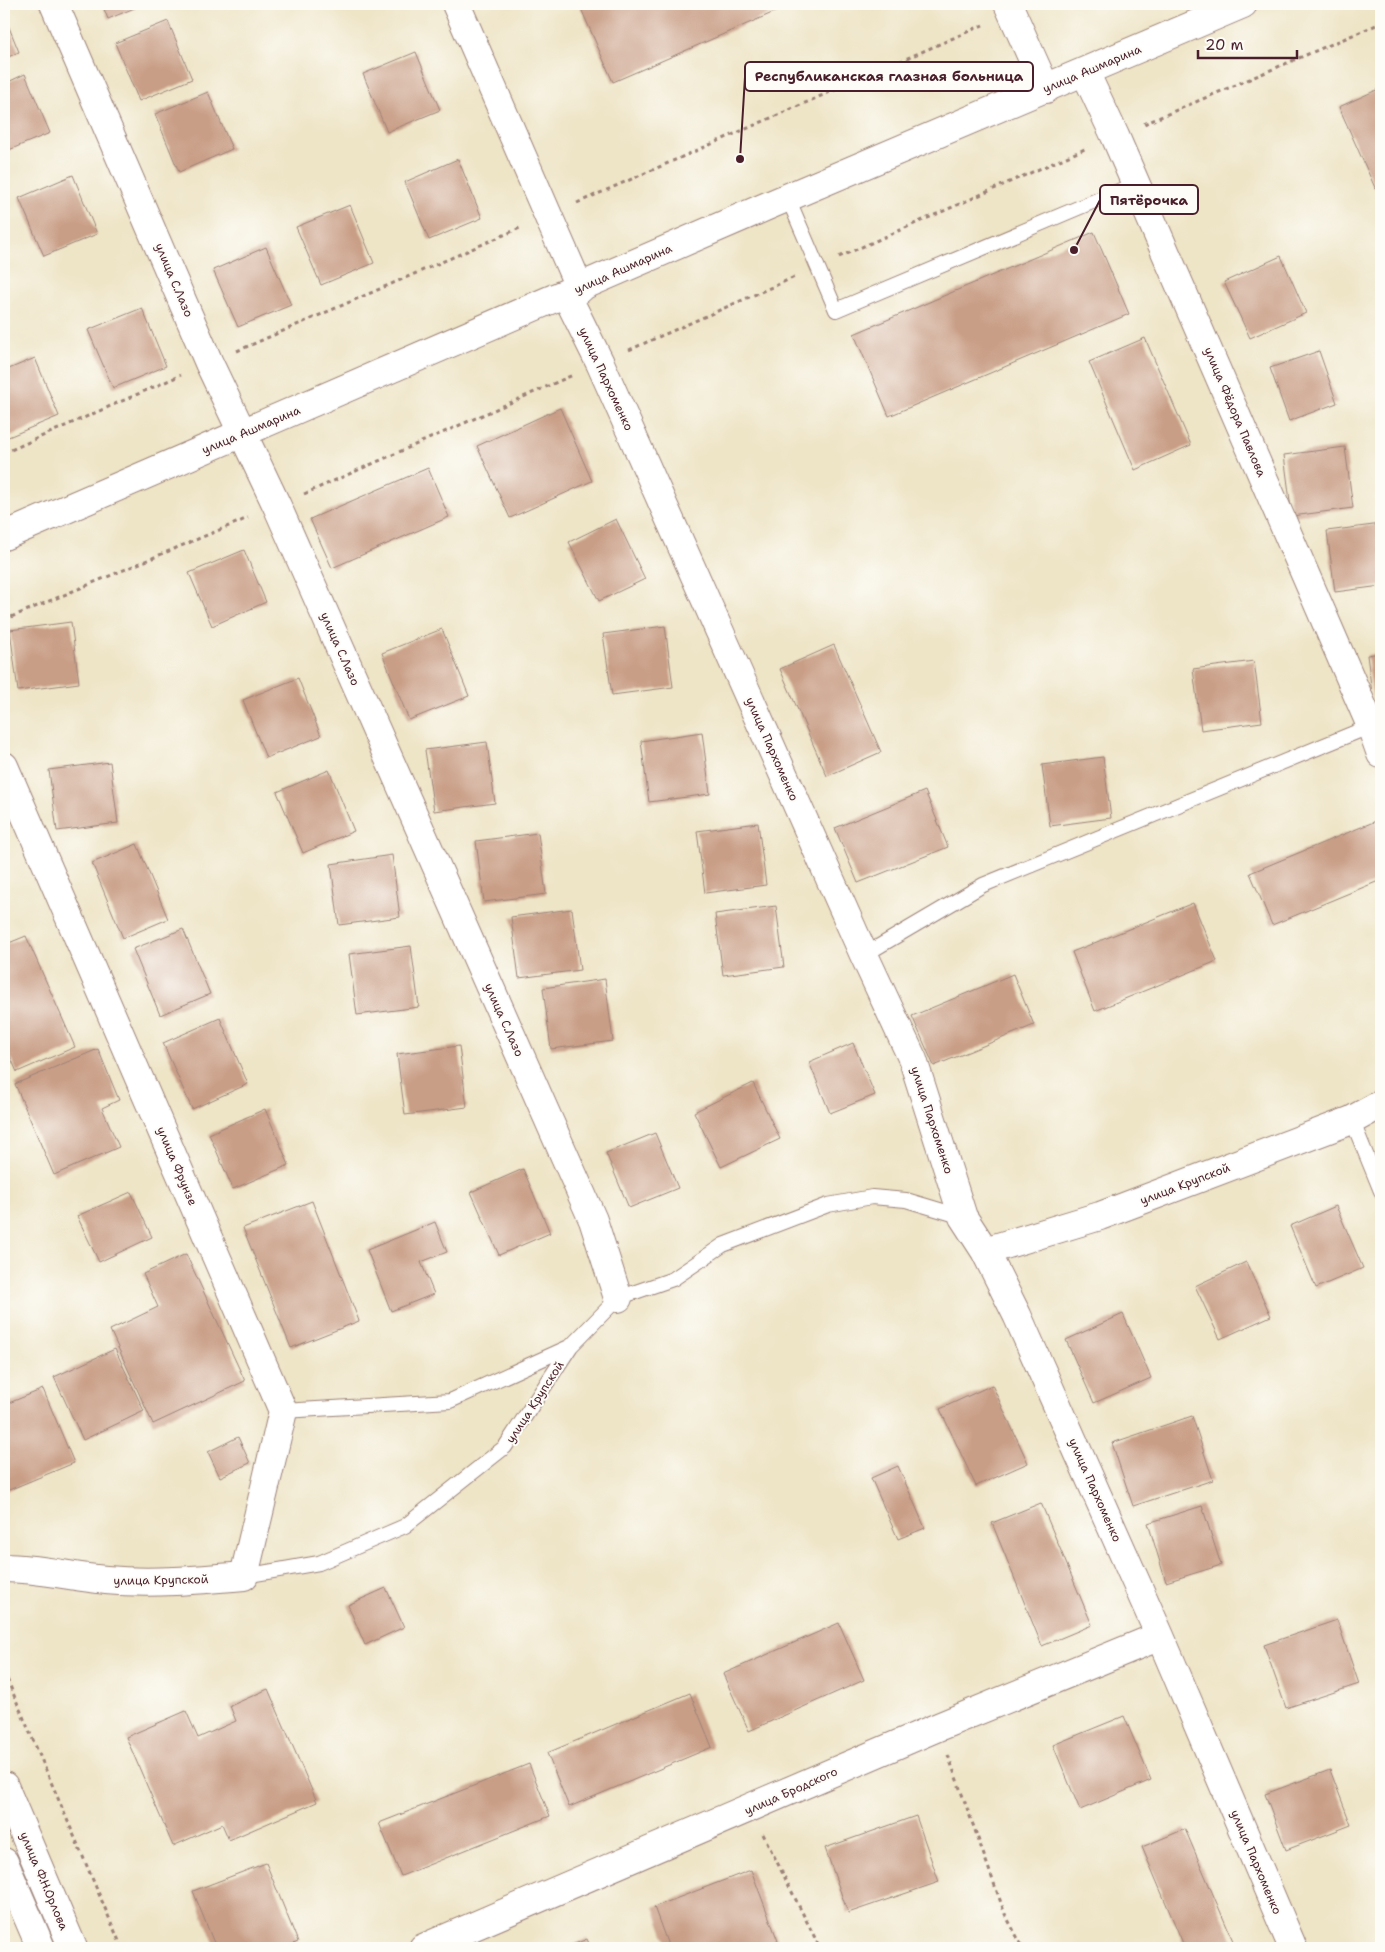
<svg xmlns="http://www.w3.org/2000/svg" width="1385" height="1952" viewBox="0 0 1385 1952" font-family="'Shantell Sans',sans-serif">
  <style>
    .building { fill: #c99e86 }
    .lines { fill: none; stroke-linecap: round; stroke-linejoin: round }
    .service-casing { stroke: #9c8278; stroke-width: 16 }
    .minor-casing { stroke: #9c8278; stroke-width: 30 }
    .tertiary-casing { stroke: #9c8278; stroke-width: 30 }
    .path { stroke: #9c8278; stroke-width: 3; stroke-dasharray: 4 4; stroke-linecap: butt }
    .service { stroke: #fff; stroke-width: 14 }
    .minor { stroke: #fff; stroke-width: 28 }
    .tertiary { stroke: #fff; stroke-width: 28 }
    .labels { text-anchor: middle; stroke-width: 4; stroke-linejoin: round; paint-order: stroke }
    .street-label { font-size: 12px; fill: #4a1f2b; stroke: #fdfcf7 }
    .leader { fill: none; stroke: #4a1f2b; stroke-width: 2 }
    .callout-dot { fill: #4a1f2b; stroke: #fdfcf7; stroke-width: 2 }
    .callout { fill: #fdfcf7; stroke: #4a1f2b; stroke-width: 2 }
    .callout-label { font-size: 14px; text-anchor: middle; font-weight: bold; fill: #4a1f2b }
  </style>
  <rect width="100%" height="100%" fill="#fdfcf7"/>
  <filter id="ink" filterUnits="userSpaceOnUse"><feTurbulence type="fractalNoise" baseFrequency=".02" numOctaves="2"/><feDisplacementMap in="SourceGraphic" scale="10" xChannelSelector="R" yChannelSelector="G"/><feConvolveMatrix kernelMatrix="1 2 1 2 8 2 1 2 1" color-interpolation-filters="sRGB"/></filter>
  <filter id="wash" filterUnits="userSpaceOnUse"><feTurbulence type="fractalNoise" baseFrequency=".0096" numOctaves="4" result="noise"/><feDisplacementMap in="SourceGraphic" scale="20" xChannelSelector="R" yChannelSelector="G"/><feGaussianBlur stdDeviation="1.12" result="paint"/><feColorMatrix in="noise" values="0 0 0 0 0 0 0 0 0 0 0 0 0 0 0 0 0 1.4 0 .05"/><feComposite in="paint" operator="in"/></filter>
  <g filter="url(#wash)">
    <rect width="100%" height="100%" fill="#eee4c6"/>
    <g id="blocks">
      <!-- building -->
      <path class="building" d="M 102,4 L 144,4 L 108,19 Z
        M 579,4 L 793,4 L 613,82 Z
        M 4,15 L 19,52 L 4,59 Z
        M 168,21 L 192,79 L 139,101 L 115,43 Z
        M 416,52 L 440,110 L 387,132 L 363,74 Z
        M 25,74 L 50,133 L 4,152 L 4,84 Z
        M 1381,88 L 1381,188 L 1376,190 L 1339,107 Z
        M 208,92 L 232,149 L 179,172 L 155,114 Z
        M 458,159 L 482,218 L 429,240 L 405,182 Z
        M 73,175 L 97,234 L 44,256 L 19,198 Z
        M 350,205 L 374,263 L 321,285 L 296,227 Z
        M 1094,232 L 1129,314 L 889,416 L 854,334 Z
        M 266,247 L 291,305 L 238,327 L 213,270 Z
        M 1281,256 L 1306,313 L 1250,338 L 1224,282 Z
        M 142,308 L 166,366 L 113,388 L 88,330 Z
        M 1145,338 L 1191,445 L 1135,470 L 1089,362 Z
        M 1319,351 L 1337,403 L 1289,421 L 1270,368 Z
        M 35,358 L 59,416 L 6,438 L 4,433 L 4,371 Z
        M 560,408 L 592,481 L 510,518 L 477,446 Z
        M 1345,447 L 1353,508 L 1292,516 L 1284,455 Z
        M 428,468 L 449,517 L 332,568 L 310,519 Z
        M 616,519 L 645,579 L 599,601 L 569,542 Z
        M 1381,524 L 1381,586 L 1335,592 L 1327,531 Z
        M 244,550 L 266,602 L 212,626 L 189,573 Z
        M 71,622 L 79,683 L 18,691 L 10,630 Z
        M 665,626 L 673,687 L 612,695 L 603,634 Z
        M 442,629 L 469,696 L 409,720 L 382,653 Z
        M 834,645 L 881,752 L 827,776 L 780,669 Z
        M 1381,653 L 1381,716 L 1375,716 L 1367,655 Z
        M 1254,661 L 1262,722 L 1201,730 L 1193,669 Z
        M 298,678 L 321,736 L 266,758 L 243,700 Z
        M 702,732 L 710,794 L 649,802 L 641,741 Z
        M 487,742 L 495,803 L 434,811 L 425,750 Z
        M 1103,757 L 1111,818 L 1050,826 L 1042,765 Z
        M 110,762 L 118,823 L 57,831 L 49,770 Z
        M 329,770 L 354,831 L 303,853 L 277,792 Z
        M 925,791 L 948,847 L 858,883 L 835,828 Z
        M 1376,821 L 1381,833 L 1381,880 L 1272,925 L 1250,873 Z
        M 758,823 L 766,885 L 705,893 L 697,831 Z
        M 538,833 L 546,894 L 484,902 L 476,841 Z
        M 137,844 L 168,919 L 123,938 L 92,863 Z
        M 392,855 L 400,917 L 339,925 L 331,864 Z
        M 1193,903 L 1217,961 L 1095,1011 L 1072,952 Z
        M 776,906 L 784,967 L 723,975 L 715,914 Z
        M 572,909 L 580,970 L 519,978 L 511,917 Z
        M 183,929 L 210,994 L 160,1015 L 133,949 Z
        M 26,936 L 75,1047 L 17,1072 L 4,1042 L 4,945 Z
        M 411,946 L 419,1007 L 357,1015 L 349,954 Z
        M 1013,974 L 1034,1025 L 934,1066 L 912,1016 Z
        M 605,979 L 613,1041 L 551,1049 L 543,988 Z
        M 220,1018 L 248,1084 L 192,1109 L 163,1043 Z
        M 853,1043 L 875,1095 L 830,1113 L 809,1062 Z
        M 459,1046 L 467,1107 L 405,1115 L 397,1054 Z
        M 98,1049 L 119,1100 L 102,1108 L 119,1147 L 54,1175 L 15,1084 Z
        M 753,1083 L 780,1139 L 721,1167 L 694,1112 Z
        M 265,1109 L 289,1165 L 233,1189 L 209,1134 Z
        M 655,1133 L 678,1188 L 629,1208 L 606,1153 Z
        M 523,1169 L 550,1233 L 499,1255 L 471,1192 Z
        M 131,1192 L 152,1237 L 99,1262 L 77,1216 Z
        M 312,1201 L 359,1321 L 291,1348 L 243,1228 Z
        M 1336,1206 L 1363,1268 L 1316,1288 L 1290,1226 Z
        M 435,1222 L 447,1252 L 421,1262 L 434,1294 L 391,1311 L 367,1250 Z
        M 186,1254 L 245,1381 L 153,1424 L 110,1330 L 158,1307 L 143,1274 Z
        M 1246,1262 L 1271,1316 L 1220,1339 L 1195,1286 Z
        M 1123,1314 L 1151,1378 L 1094,1403 L 1066,1340 Z
        M 115,1349 L 144,1411 L 83,1440 L 54,1377 Z
        M 992,1385 L 1028,1463 L 976,1486 L 940,1409 Z
        M 43,1389 L 74,1463 L 4,1492 L 4,1405 Z
        M 1192,1416 L 1213,1480 L 1133,1506 L 1112,1443 Z
        M 238,1437 L 250,1463 L 220,1477 L 208,1452 Z
        M 898,1466 L 925,1528 L 898,1539 L 871,1478 Z
        M 1041,1503 L 1092,1625 L 1042,1646 L 992,1523 Z
        M 1202,1506 L 1221,1565 L 1166,1582 L 1148,1523 Z
        M 386,1588 L 404,1627 L 365,1645 L 348,1605 Z
        M 1337,1620 L 1359,1684 L 1286,1708 L 1264,1645 Z
        M 839,1623 L 864,1680 L 749,1731 L 723,1674 Z
        M 268,1689 L 317,1802 L 229,1840 L 222,1824 L 173,1846 L 126,1737 L 186,1711 L 198,1738 L 236,1721 L 230,1706 Z
        M 690,1693 L 712,1747 L 569,1807 L 547,1753 Z
        M 1124,1716 L 1151,1780 L 1080,1810 L 1053,1745 Z
        M 529,1764 L 550,1816 L 401,1876 L 379,1823 Z
        M 1330,1770 L 1351,1825 L 1286,1850 L 1265,1794 Z
        M 916,1816 L 939,1882 L 848,1913 L 825,1848 Z
        M 1185,1829 L 1233,1941 L 1216,1948 L 1185,1948 L 1142,1847 Z
        M 266,1863 L 298,1942 L 282,1948 L 216,1948 L 193,1891 Z
        M 751,1870 L 778,1941 L 759,1948 L 669,1948 L 654,1907 Z
        M 587,1939 L 591,1948 L 565,1948 Z"/>
    </g>
  </g>
  <g filter="url(#ink)">
    <use href="#blocks" fill-opacity="0" stroke="#9c8278" stroke-width="1"/>
    <g class="lines">
      <defs>
        <path id="service" d="M 788,198 L 836,310 L 1135,184
          M 864,955 L 983,885 L 1371,726
          M 1352,1120 L 1381,1191
          M 283,1411 L 450,1401 L 571,1346
          M 244,1576 L 319,1563 L 405,1526 L 505,1447 L 571,1346 L 618,1298 L 673,1279 L 723,1245 L 828,1205 L 872,1197 L 906,1200 L 963,1217"/>
        <path id="minor" d="M 54,4 L 209,363 L 277,506 L 593,1220 L 618,1298
          M 456,4 L 580,289
          M 1008,4 L 1046,89
          M 1085,72 L 1115,136 L 1371,726 L 1381,754
          M 566,294 L 600,363 L 864,955 L 913,1060 L 963,1217 L 985,1251 L 1017,1315 L 1160,1636 L 1293,1948
          M 4,766 L 283,1411 L 244,1576 C 198,1580 152,1584 106,1580 C 72,1577 39,1568 4,1568
          M 985,1251 L 1100,1216 L 1352,1120 L 1381,1104
          M 423,1948 L 938,1727 L 1160,1636"/>
        <path id="tertiary" d="M 4,536 L 765,207 L 1243,4
          M 4,1786 L 73,1948
          M 4,1862 L 41,1948"/>
      </defs>
      <!-- service casing -->
      <use href="#service" class="service-casing"/>
      <!-- minor casing -->
      <use href="#minor" class="minor-casing"/>
      <!-- tertiary casing -->
      <use href="#tertiary" class="tertiary-casing"/>
      <!-- path -->
      <path class="path" d="M 1144,124 L 1381,23
        M 577,203 L 983,25
        M 839,257 L 1087,148
        M 629,350 L 797,276
        M 237,351 L 520,228
        M 4,453 L 181,375
        M 304,494 L 573,375
        M 4,620 L 248,518
        M 4,1672 L 122,1948
        M 948,1755 L 1005,1914 L 1023,1948
        M 763,1834 L 820,1948"/>
      <!-- service -->
      <use href="#service" class="service"/>
      <!-- minor -->
      <use href="#minor" class="minor"/>
      <!-- tertiary -->
      <use href="#tertiary" class="tertiary"/>
    </g>
  </g>
  <g class="labels">
    <!-- street labels -->
    <g class="street-label">
      <text transform="translate(1092 69) rotate(-23)" y="4">улица Ашмарина</text>
      <text transform="translate(623 269) rotate(-24)" y="4">улица Ашмарина</text>
      <text transform="translate(174 280) rotate(67)" y="4">улица С.Лазо</text>
      <text transform="translate(606 379) rotate(65)" y="4">улица Пархоменко</text>
      <text transform="translate(1235 412) rotate(67)" y="4">улица Фёдора Павлова</text>
      <text transform="translate(251 430) rotate(-23)" y="4">улица Ашмарина</text>
      <text transform="translate(340 649) rotate(66)" y="4">улица С.Лазо</text>
      <text transform="translate(772 749) rotate(66)" y="4">улица Пархоменко</text>
      <text transform="translate(504 1020) rotate(66)" y="4">улица С.Лазо</text>
      <text transform="translate(932 1120) rotate(72)" y="4">улица Пархоменко</text>
      <text transform="translate(177 1166) rotate(67)" y="4">улица Фрунзе</text>
      <text transform="translate(1185 1184) rotate(-21)" y="4">улица Крупской</text>
      <text transform="translate(535 1402) rotate(-57)" y="4">улица Крупской</text>
      <text transform="translate(1095 1490) rotate(66)" y="4">улица Пархоменко</text>
      <text transform="translate(161 1580) rotate(-1)" y="4">улица Крупской</text>
      <text transform="translate(791 1791) rotate(-24)" y="4">улица Бродского</text>
      <text transform="translate(1256 1862) rotate(67)" y="4">улица Пархоменко</text>
      <text transform="translate(44 1881) rotate(67)" y="4">улица Ф.Н.Орлова</text>
    </g>
  </g>
  <!-- callouts -->
  <path class="leader" d="M740 159L745 77M1074 250L1100 200"/>
  <g class="callout-dot">
    <circle cx="740" cy="159" r="5"/>
    <circle cx="1074" cy="250" r="5"/>
  </g>
  <g class="callout">
    <rect x="745" y="62" width="288" height="29" rx="5"/>
    <rect x="1100" y="185" width="98" height="29" rx="5"/>
  </g>
  <g class="callout-label">
    <text x="889" y="81">Республиканская глазная больница</text>
    <text x="1149" y="205">Пятёрочка</text>
  </g>
  <!-- margin -->
  <rect width="1385" height="1952" fill="none" stroke="#fdfcf7" stroke-width="20"/>
  <!-- scale -->
  <path d="M1198 50v8h99v-8" fill="none" stroke="#4a1f2b" stroke-width="2.5"/>
  <text x="1205" y="50" font-size="15" fill="#4a1f2b" stroke="#fdfcf7" stroke-width="4" paint-order="stroke">20 m</text>
</svg>
